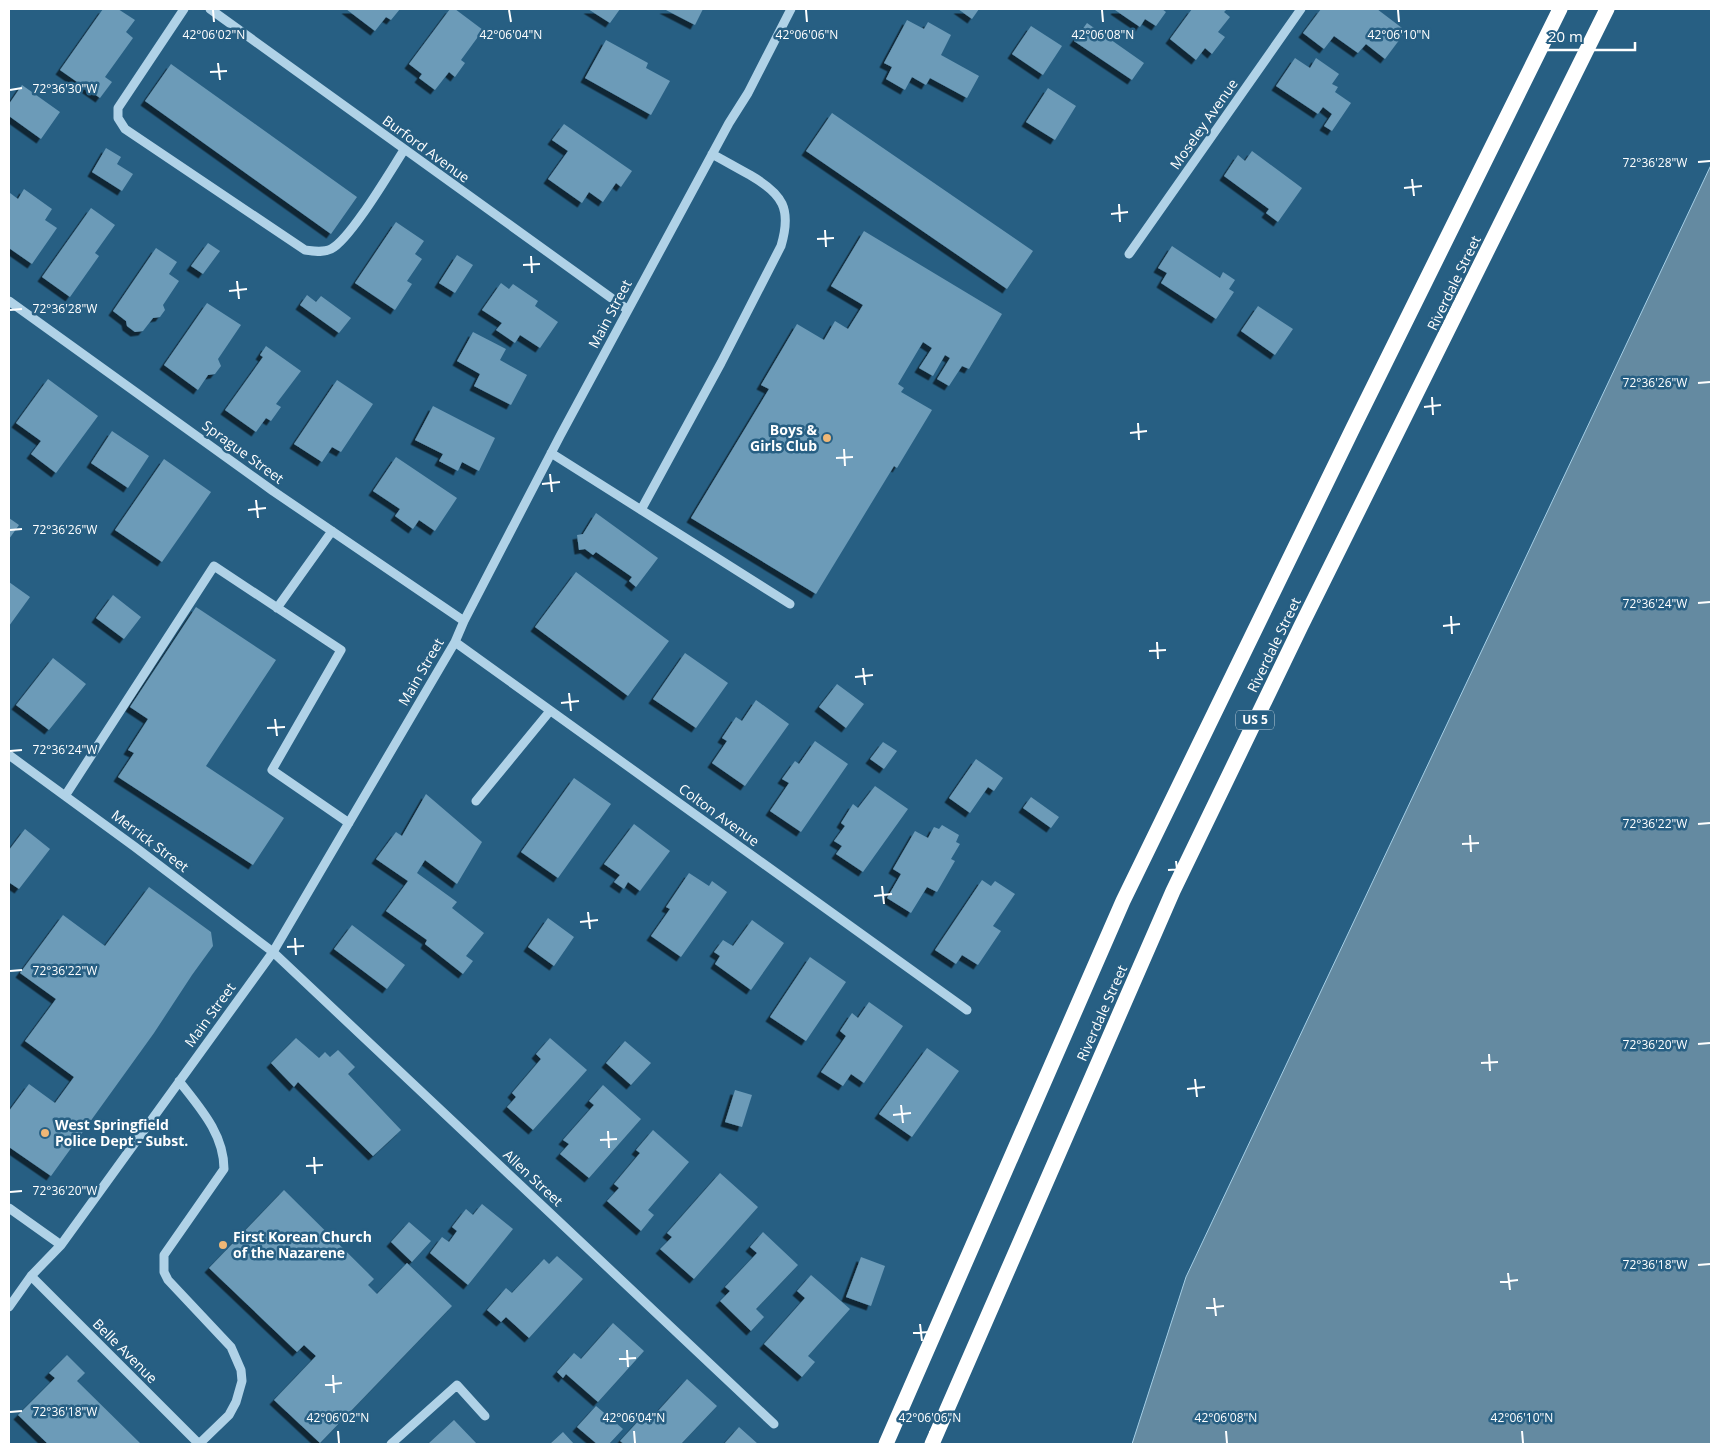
<svg xmlns="http://www.w3.org/2000/svg" width="1720" height="1453" viewBox="0 0 1720 1453" font-family="'Open Sans',sans-serif">
  <style>
    .water { fill: #648aa1; stroke: #a5cfe7 }
    .building { fill: #6c9bb8; filter: url(#shadow) }
    .lines { fill: none; stroke-linecap: round; stroke-linejoin: round }
    .minor { stroke: #b0d2e7; stroke-width: 9 }
    .highway { stroke: #fff; stroke-width: 15 }
    .ticks { fill: none; stroke: #fff; stroke-width: 2 }
    .poi-dot { fill: #efb776; stroke: #275f83; stroke-width: 2 }
    .labels { text-anchor: middle; stroke-width: 5; stroke-linejoin: round; paint-order: stroke }
    .shield { fill: #275f83; stroke: #becfda; stroke-width: 1 }
    .shield-label { font-size: 12px; font-weight: bold; fill: #fff }
    .street-label { font-size: 14px; fill: #fff; stroke: #275f83 }
    .poi-label { font-size: 14px; font-weight: bold; fill: #fff; stroke: #275f83; text-anchor: start }
    .ticks-label { font-size: 12px; text-anchor: middle; fill: #fff; stroke: #275f83; stroke-width: 5; stroke-linejoin: round; paint-order: stroke }
  </style>
  <defs>
    <filter id="shadow"><feDropShadow dx="-4.5" dy="4.5" stdDeviation="0" flood-color="#0009"/></filter>
  </defs>
  <rect width="100%" height="100%" fill="#275f83"/>
  <!-- water -->
  <path class="water" d="M 1711,165 L 1711,1444 L 1132,1444 L 1186,1277 Z"/>
  <!-- building -->
  <path class="building" d="M 103,9 L 118,9 L 135,20 L 126,32 L 133,38 L 105,77 L 112,82 L 100,98 L 60,70 Z
    M 346,9 L 400,9 L 391,20 L 386,17 L 375,31 Z
    M 450,9 L 455,9 L 483,30 L 461,60 L 465,63 L 455,77 L 449,72 L 435,90 L 419,78 L 422,74 L 409,64 Z
    M 588,9 L 620,9 L 610,23 Z
    M 664,9 L 703,9 L 695,25 Z
    M 958,9 L 979,9 L 972,19 Z
    M 1116,9 L 1162,9 L 1166,12 L 1156,26 L 1145,19 L 1140,27 L 1115,10 Z
    M 1192,9 L 1227,9 L 1224,12 L 1230,17 L 1218,32 L 1225,37 L 1212,54 L 1205,48 L 1196,60 L 1170,39 Z
    M 1321,9 L 1377,9 L 1406,31 L 1385,59 L 1366,44 L 1358,53 L 1334,36 L 1324,49 L 1303,33 Z
    M 907,20 L 924,29 L 928,22 L 951,35 L 941,55 L 979,76 L 967,98 L 930,78 L 926,85 L 912,77 L 905,90 L 886,79 L 892,67 L 884,63 Z
    M 1087,23 L 1144,63 L 1132,80 L 1074,41 Z
    M 1031,26 L 1062,46 L 1043,75 L 1012,54 Z
    M 606,40 L 648,63 L 646,68 L 670,81 L 651,115 L 585,78 Z
    M 1295,58 L 1310,68 L 1316,58 L 1339,74 L 1332,84 L 1338,87 L 1335,92 L 1351,103 L 1332,131 L 1324,126 L 1332,114 L 1323,107 L 1318,114 L 1276,86 Z
    M 171,64 L 357,197 L 331,234 L 145,101 Z
    M 22,85 L 60,112 L 41,139 L 9,116 L 9,104 Z
    M 1048,88 L 1076,106 L 1055,140 L 1026,122 Z
    M 832,113 L 1033,251 L 1007,289 L 806,151 Z
    M 564,124 L 632,171 L 621,187 L 616,183 L 603,202 L 589,192 L 582,203 L 548,179 L 568,151 L 552,140 Z
    M 106,148 L 121,157 L 117,164 L 133,174 L 122,191 L 92,172 Z
    M 1252,151 L 1302,188 L 1278,222 L 1266,213 L 1269,209 L 1224,176 L 1238,155 L 1245,161 Z
    M 24,189 L 52,209 L 45,220 L 57,228 L 32,264 L 9,248 L 9,194 L 10,193 L 18,199 Z
    M 91,208 L 115,225 L 95,253 L 99,256 L 70,297 L 42,277 Z
    M 396,222 L 424,241 L 415,254 L 422,259 L 407,281 L 412,284 L 395,310 L 355,283 Z
    M 864,231 L 1002,314 L 969,369 L 962,366 L 949,386 L 937,379 L 950,358 L 945,355 L 933,376 L 919,368 L 932,348 L 923,342 L 898,384 L 904,388 L 901,392 L 932,410 L 897,468 L 894,466 L 816,594 L 691,518 L 769,389 L 761,385 L 797,324 L 824,340 L 835,321 L 848,329 L 863,305 L 831,286 Z
    M 208,243 L 220,251 L 203,274 L 191,266 Z
    M 1172,246 L 1220,278 L 1223,272 L 1235,280 L 1229,289 L 1234,292 L 1216,319 L 1161,283 L 1167,273 L 1158,268 Z
    M 156,248 L 177,262 L 169,274 L 179,281 L 163,305 L 165,310 L 160,317 L 153,318 L 143,331 L 135,332 L 127,326 L 126,321 L 113,311 Z
    M 457,255 L 473,265 L 455,293 L 439,283 Z
    M 501,283 L 509,289 L 513,284 L 538,301 L 535,306 L 558,322 L 540,348 L 520,335 L 515,343 L 496,330 L 502,323 L 482,310 Z
    M 307,295 L 316,302 L 321,296 L 351,318 L 339,333 L 300,305 Z
    M 207,303 L 241,325 L 218,359 L 221,366 L 215,374 L 208,375 L 198,390 L 164,365 Z
    M 1258,306 L 1293,329 L 1275,355 L 1241,331 Z
    M 473,332 L 506,349 L 500,360 L 527,375 L 511,405 L 474,386 L 480,374 L 457,361 Z
    M 266,346 L 301,371 L 276,404 L 281,407 L 271,421 L 266,418 L 256,432 L 225,410 L 263,357 L 260,355 Z
    M 48,379 L 98,416 L 56,473 L 31,454 L 41,441 L 16,423 Z
    M 337,380 L 373,404 L 341,452 L 332,447 L 322,462 L 294,444 Z
    M 433,406 L 495,438 L 479,471 L 462,462 L 458,471 L 439,461 L 443,454 L 415,440 Z
    M 112,431 L 149,456 L 128,488 L 91,463 Z
    M 396,457 L 457,498 L 435,531 L 419,520 L 413,529 L 395,516 L 400,509 L 373,491 Z
    M 164,459 L 211,492 L 162,562 L 115,530 Z
    M 596,513 L 658,558 L 636,587 L 629,581 L 632,577 L 596,552 L 593,555 L 585,549 L 579,550 L 577,535 L 583,534 Z
    M 9,518 L 19,525 L 9,539 Z
    M 576,572 L 669,641 L 628,696 L 535,627 Z
    M 9,582 L 30,597 L 9,626 Z
    M 113,595 L 141,617 L 124,639 L 96,618 Z
    M 196,607 L 276,660 L 206,766 L 284,818 L 253,865 L 118,777 L 134,753 L 128,750 L 148,719 L 130,707 Z
    M 685,653 L 728,683 L 696,728 L 653,699 Z
    M 53,658 L 86,684 L 49,730 L 16,705 Z
    M 837,684 L 864,704 L 846,728 L 819,707 Z
    M 756,700 L 789,724 L 745,786 L 712,763 L 727,741 L 722,738 L 736,717 L 742,721 Z
    M 815,741 L 848,764 L 801,832 L 770,811 L 789,783 L 782,779 L 795,761 L 799,764 Z
    M 883,742 L 897,751 L 884,769 L 870,759 Z
    M 976,759 L 1003,778 L 994,791 L 988,787 L 970,813 L 949,798 Z
    M 574,778 L 611,804 L 558,878 L 521,852 Z
    M 875,786 L 908,809 L 863,872 L 836,854 L 842,846 L 834,841 L 845,826 L 841,823 L 853,804 L 858,808 Z
    M 426,794 L 482,842 L 457,884 L 425,860 L 417,873 L 457,902 L 452,908 L 484,933 L 466,956 L 473,961 L 463,974 L 425,944 L 427,940 L 386,911 L 408,881 L 376,859 L 396,832 L 402,836 Z
    M 1031,797 L 1059,817 L 1051,828 L 1023,808 Z
    M 634,824 L 670,851 L 640,891 L 628,882 L 624,889 L 614,882 L 620,875 L 604,864 Z
    M 942,825 L 959,835 L 956,842 L 960,844 L 951,859 L 955,861 L 937,892 L 927,887 L 911,913 L 887,898 L 901,874 L 893,869 L 915,831 L 928,838 L 934,827 L 939,829 Z
    M 25,829 L 50,849 L 19,889 L 10,883 L 9,884 L 9,850 Z
    M 689,873 L 709,886 L 712,881 L 727,892 L 681,957 L 651,936 L 670,909 L 666,907 Z
    M 982,880 L 991,886 L 995,881 L 1015,894 L 993,926 L 1001,931 L 978,965 L 962,955 L 956,964 L 935,950 Z
    M 149,887 L 211,932 L 213,946 L 192,975 L 154,1033 L 51,1176 L 9,1147 L 9,1111 L 29,1084 L 55,1103 L 74,1077 L 25,1041 L 56,999 L 20,973 L 63,915 L 105,946 Z
    M 548,918 L 574,937 L 554,966 L 528,947 Z
    M 752,920 L 784,943 L 751,990 L 715,964 L 720,956 L 714,952 L 723,940 L 733,946 Z
    M 352,925 L 405,965 L 387,989 L 334,949 Z
    M 810,957 L 846,982 L 806,1041 L 770,1017 Z
    M 869,1002 L 903,1026 L 864,1083 L 851,1074 L 843,1086 L 821,1072 L 846,1036 L 840,1031 L 852,1013 L 858,1018 Z
    M 296,1038 L 319,1058 L 325,1052 L 330,1057 L 338,1050 L 355,1067 L 348,1074 L 401,1130 L 373,1156 L 298,1082 L 294,1087 L 271,1063 Z
    M 550,1038 L 587,1070 L 533,1130 L 507,1107 L 516,1097 L 512,1093 L 541,1059 L 536,1054 Z
    M 625,1041 L 651,1063 L 631,1085 L 606,1063 Z
    M 927,1048 L 959,1071 L 912,1137 L 879,1114 Z
    M 603,1085 L 641,1119 L 589,1178 L 560,1154 L 569,1144 L 563,1140 L 594,1105 L 589,1101 Z
    M 735,1090 L 752,1095 L 742,1127 L 725,1122 Z
    M 653,1130 L 689,1162 L 648,1210 L 654,1215 L 641,1231 L 607,1201 L 619,1188 L 614,1184 L 640,1153 L 636,1150 Z
    M 720,1173 L 758,1207 L 694,1279 L 660,1249 L 672,1237 L 667,1233 Z
    M 284,1190 L 374,1279 L 368,1285 L 377,1294 L 407,1263 L 452,1306 L 320,1443 L 274,1400 L 316,1356 L 304,1345 L 297,1352 L 209,1268 Z
    M 482,1204 L 513,1229 L 468,1285 L 430,1253 L 442,1237 L 449,1242 L 457,1231 L 452,1227 L 466,1209 L 473,1215 Z
    M 409,1222 L 431,1241 L 412,1262 L 391,1242 Z
    M 763,1232 L 798,1265 L 756,1309 L 764,1317 L 751,1331 L 720,1301 L 730,1291 L 725,1287 L 757,1253 L 750,1247 Z
    M 557,1256 L 583,1279 L 529,1338 L 506,1317 L 501,1322 L 487,1310 L 506,1288 L 512,1293 L 544,1259 L 549,1264 Z
    M 861,1257 L 885,1266 L 871,1306 L 846,1297 Z
    M 811,1275 L 850,1309 L 808,1356 L 815,1362 L 802,1377 L 764,1344 L 805,1298 L 797,1291 Z
    M 613,1323 L 644,1351 L 598,1402 L 566,1374 L 563,1378 L 557,1372 L 574,1353 L 581,1359 Z
    M 67,1355 L 85,1373 L 77,1381 L 141,1444 L 48,1444 L 18,1415 L 55,1378 L 49,1373 Z
    M 687,1379 L 717,1406 L 681,1444 L 624,1444 L 620,1441 L 643,1416 L 649,1421 Z
    M 596,1406 L 623,1429 L 609,1444 L 597,1444 L 577,1427 Z
    M 454,1420 L 477,1444 L 430,1444 L 429,1443 Z
    M 739,1427 L 758,1444 L 724,1444 Z
    M 563,1432 L 574,1444 L 550,1444 Z"/>
  <g class="lines">
    <!-- minor -->
    <path class="minor" d="M 184,9 L 118,108 L 118,118 L 125,129 L 305,250 C 314,251 323,253 331,249 C 350,240 391,170 404,150
      M 210,9 L 628,310
      M 1129,254 L 1301,9
      M 9,301 L 273,491 L 464,621
      M 551,453 L 790,604
      M 641,510 L 721,363 L 781,246 C 792,209 783,194 750,175 C 737,168 725,161 712,154
      M 277,608 L 332,531
      M 455,642 L 967,1010
      M 9,755 L 135,847 L 273,952 L 774,1424
      M 65,796 L 214,566 L 341,650 L 272,770 L 349,823
      M 476,801 L 550,711
      M 179,1081 C 200,1108 224,1134 224,1169 L 164,1255 L 164,1272 L 168,1280 L 231,1347 L 241,1370 L 242,1381 L 236,1402 L 229,1415 L 199,1444
      M 9,1208 L 61,1245
      M 31,1276 L 199,1444
      M 9,1307 L 31,1276 L 61,1245 L 273,952 L 455,642 L 464,621 L 560,436 L 729,123 L 748,93 L 791,9
      M 391,1444 L 457,1385 L 485,1416"/>
    <!-- highway -->
    <path class="highway" d="M 886,1444 L 1123,901 L 1353,428 L 1560,9
      M 932,1444 L 1173,891 L 1301,626 L 1607,9"/>
  </g>
  <!-- ticks -->
  <path class="ticks" d="M 213,10 L 214,22M 509,10 L 511,22M 806,10 L 807,22M 1102,10 L 1103,22M 1398,10 L 1399,22M 218,63 L 220,80M 210,72 L 227,71M 10,90 L 22,88M 1698,162 L 1710,161M 1412,179 L 1414,196M 1404,188 L 1422,186M 1119,204 L 1120,222M 1111,214 L 1128,212M 825,230 L 826,247M 817,239 L 834,238M 531,256 L 532,273M 523,265 L 540,264M 237,281 L 239,299M 229,291 L 247,289M 10,310 L 22,309M 1698,383 L 1710,382M 1432,397 L 1433,415M 1424,407 L 1441,405M 1138,423 L 1139,440M 1130,433 L 1147,431M 844,449 L 845,466M 836,458 L 853,457M 550,474 L 552,492M 542,484 L 560,482M 256,500 L 258,518M 248,510 L 266,508M 10,530 L 22,529M 1698,603 L 1710,602M 1451,616 L 1452,634M 1443,626 L 1460,624M 1157,642 L 1158,659M 1149,651 L 1166,650M 863,668 L 865,685M 855,677 L 873,675M 569,693 L 571,711M 561,703 L 579,701M 275,719 L 277,736M 267,728 L 285,727M 10,751 L 22,750M 1698,824 L 1710,823M 1470,835 L 1471,852M 1462,844 L 1479,843M 1176,861 L 1178,878M 1168,870 L 1185,869M 882,886 L 884,904M 874,896 L 892,894M 588,912 L 590,929M 580,922 L 598,920M 295,938 L 296,955M 287,947 L 304,946M 10,971 L 22,970M 1698,1044 L 1710,1043M 1489,1054 L 1490,1071M 1481,1063 L 1498,1062M 1195,1079 L 1197,1097M 1187,1089 L 1205,1087M 901,1105 L 903,1123M 893,1115 L 911,1113M 608,1131 L 609,1148M 600,1140 L 617,1139M 314,1157 L 315,1174M 306,1166 L 323,1165M 10,1192 L 22,1191M 1698,1265 L 1710,1264M 1508,1273 L 1510,1290M 1500,1282 L 1518,1280M 1214,1298 L 1216,1316M 1206,1308 L 1224,1306M 920,1324 L 922,1341M 913,1333 L 930,1332M 627,1350 L 628,1367M 619,1359 L 636,1358M 333,1375 L 334,1393M 325,1385 L 342,1383M 10,1412 L 22,1411M 338,1431 L 339,1443M 634,1431 L 635,1443M 930,1431 L 931,1443M 1226,1431 L 1227,1443M 1522,1431 L 1523,1443"/>
  <!-- markers -->
  <g class="poi-dot">
    <circle cx="827" cy="438" r="5"/>
    <circle cx="45" cy="1133" r="5"/>
    <circle cx="223" cy="1245" r="5"/>
  </g>
  <g class="labels">
    <!-- shield labels -->
    <rect class="shield" x="1236" y="710.5" width="38" height="19" rx="4"/>
    <g class="shield-label">
      <text x="1255" y="724">US 5</text>
    </g>
    <!-- street labels -->
    <g class="street-label">
      <text transform="translate(1204 124) rotate(-55)" y="5">Moseley Avenue</text>
      <text transform="translate(426 149) rotate(36)" y="5">Burford Avenue</text>
      <text transform="translate(1454 283) rotate(-64)" y="5">Riverdale Street</text>
      <text transform="translate(610 314) rotate(-62)" y="5">Main Street</text>
      <text transform="translate(243 452) rotate(36)" y="5">Sprague Street</text>
      <text transform="translate(1274 645) rotate(-64)" y="5">Riverdale Street</text>
      <text transform="translate(421 672) rotate(-60)" y="5">Main Street</text>
      <text transform="translate(719 815) rotate(36)" y="5">Colton Avenue</text>
      <text transform="translate(150 841) rotate(37)" y="5">Merrick Street</text>
      <text transform="translate(1102 1013) rotate(-66)" y="5">Riverdale Street</text>
      <text transform="translate(210 1015) rotate(-54)" y="5">Main Street</text>
      <text transform="translate(533 1178) rotate(43)" y="5">Allen Street</text>
      <text transform="translate(125 1351) rotate(45)" y="5">Belle Avenue</text>
    </g>
    <!-- poi labels -->
    <g class="poi-label">
      <text x="817" y="435" text-anchor="end">Boys &amp;<tspan x="817" dy="16">Girls Club</tspan></text>
      <text x="55" y="1130">West Springfield<tspan x="55" dy="16">Police Dept - Subst.</tspan></text>
      <text x="233" y="1242">First Korean Church<tspan x="233" dy="16">of the Nazarene</tspan></text>
    </g>
  </g>
  <g class="ticks-label">
    <text x="214" y="39">42°06'02"N</text>
    <text x="511" y="39">42°06'04"N</text>
    <text x="807" y="39">42°06'06"N</text>
    <text x="1103" y="39">42°06'08"N</text>
    <text x="1399" y="39">42°06'10"N</text>
    <text x="65" y="93">72°36'30"W</text>
    <text x="1655" y="167">72°36'28"W</text>
    <text x="65" y="313">72°36'28"W</text>
    <text x="1655" y="387">72°36'26"W</text>
    <text x="65" y="534">72°36'26"W</text>
    <text x="1655" y="608">72°36'24"W</text>
    <text x="65" y="754">72°36'24"W</text>
    <text x="1655" y="828">72°36'22"W</text>
    <text x="65" y="975">72°36'22"W</text>
    <text x="1655" y="1049">72°36'20"W</text>
    <text x="65" y="1195">72°36'20"W</text>
    <text x="1655" y="1269">72°36'18"W</text>
    <text x="65" y="1416">72°36'18"W</text>
    <text x="338" y="1422">42°06'02"N</text>
    <text x="634" y="1422">42°06'04"N</text>
    <text x="930" y="1422">42°06'06"N</text>
    <text x="1226" y="1422">42°06'08"N</text>
    <text x="1522" y="1422">42°06'10"N</text>
  </g>
  <!-- border -->
  <rect width="1720" height="1453" fill="none" stroke="#ffffff" stroke-width="20"/>
  <!-- scale -->
  <path d="M1540 42v8h95v-8" fill="none" stroke="#ffffff" stroke-width="2.5"/>
  <text x="1548" y="42" font-size="15" fill="#ffffff" stroke="#275f83" stroke-width="4" paint-order="stroke">20 m</text>
</svg>
